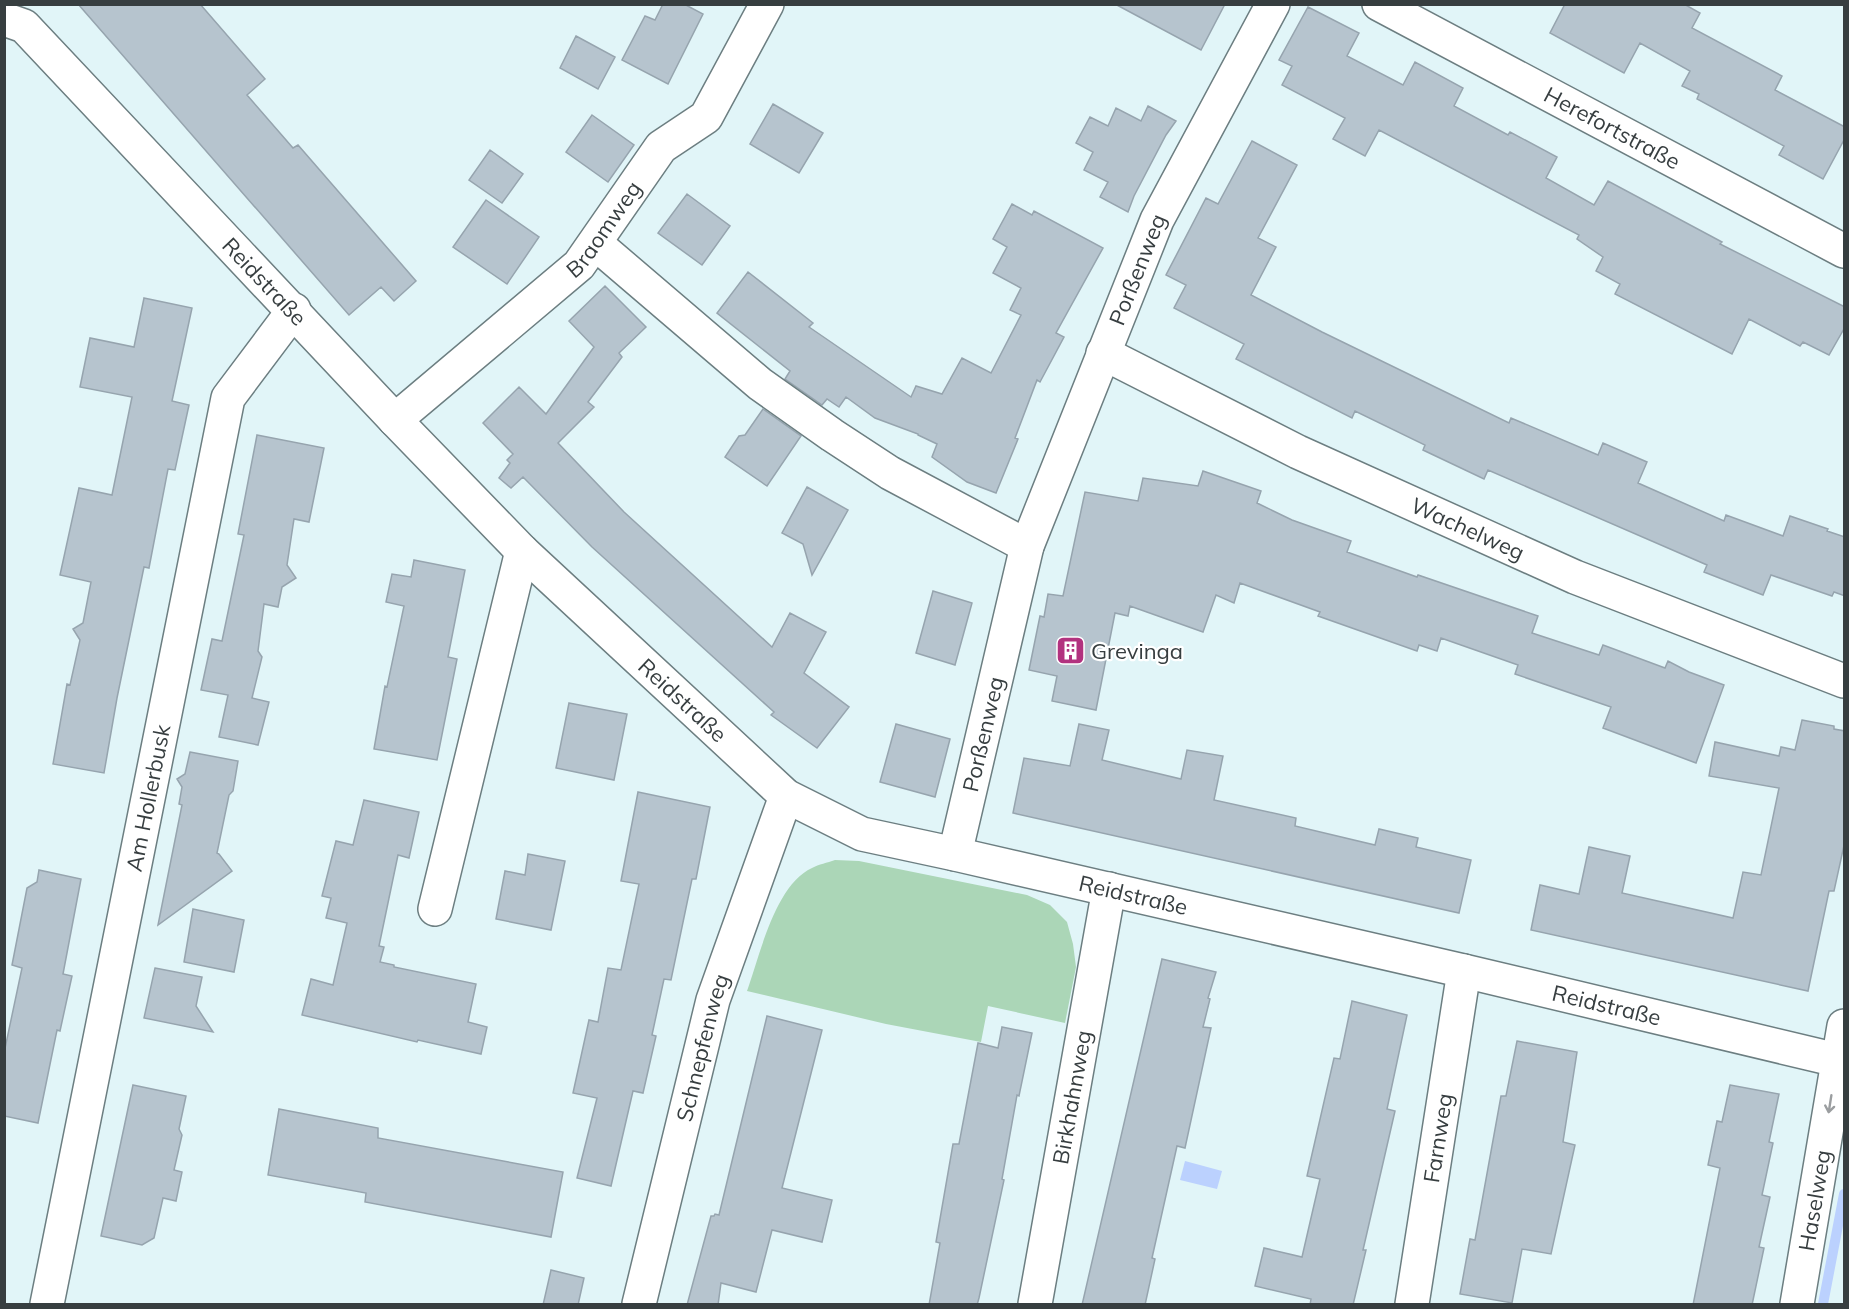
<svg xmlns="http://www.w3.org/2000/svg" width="1849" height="1309" viewBox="0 0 1849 1309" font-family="Mulish,sans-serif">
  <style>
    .green { fill: #abd6b7 }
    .water { fill: #bbd1fe }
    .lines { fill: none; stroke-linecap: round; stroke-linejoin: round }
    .stream { stroke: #bbd1fe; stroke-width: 10 }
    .building { fill: #b6c4ce; stroke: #96a4ae; stroke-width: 1.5 }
    .minor-casing { stroke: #6c7e81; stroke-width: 36 }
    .minor { stroke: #fff; stroke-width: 33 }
    .oneway { stroke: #9b9ea0 }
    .labels { text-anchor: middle; stroke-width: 4.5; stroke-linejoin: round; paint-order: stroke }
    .street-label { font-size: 22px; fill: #373e40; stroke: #fff }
    .poi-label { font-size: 22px; fill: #373e40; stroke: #fff; text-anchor: start }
  </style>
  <rect width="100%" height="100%" fill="#e1f5f8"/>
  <!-- green -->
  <path class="green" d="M 835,860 L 859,861 L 1027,895 L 1050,905 L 1067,922 L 1073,944 L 1076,967 L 1065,1023 L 988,1006 L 981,1042 L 886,1024 L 747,991 C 760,955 775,885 812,868 C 819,864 827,863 835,860 Z"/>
  <!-- water -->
  <path class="water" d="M 1185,1161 L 1222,1171 L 1217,1189 L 1180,1180 Z"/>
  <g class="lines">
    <!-- stream -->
    <path class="stream" d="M 1823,1304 L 1844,1194"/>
  </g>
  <!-- building -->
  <path class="building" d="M 78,4 L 200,4 L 265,79 L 247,95 L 293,148 L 298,145 L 416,281 L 394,301 L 381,287 L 349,315 Z
    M 663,4 L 684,4 L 703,14 L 668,84 L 622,60 L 645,16 L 655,20 Z
    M 1115,4 L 1225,4 L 1201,50 Z
    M 1565,4 L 1684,4 L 1700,13 L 1692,28 L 1782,76 L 1775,90 L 1845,127 L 1845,138 L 1823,179 L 1779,155 L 1784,146 L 1697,99 L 1699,94 L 1682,86 L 1690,71 L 1640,43 L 1624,73 L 1550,33 Z
    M 1308,7 L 1359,33 L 1347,56 L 1403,85 L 1415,62 L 1463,88 L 1454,106 L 1508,135 L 1510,132 L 1557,157 L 1546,178 L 1594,205 L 1608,181 L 1722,242 L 1720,244 L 1845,307 L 1845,327 L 1829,355 L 1803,342 L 1800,346 L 1749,319 L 1732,354 L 1615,294 L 1620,284 L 1596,271 L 1603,257 L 1577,239 L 1579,235 L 1379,130 L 1365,156 L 1333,139 L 1345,118 L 1282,85 L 1292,66 L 1279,60 Z
    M 576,36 L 615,57 L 598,89 L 560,68 Z
    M 773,104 L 823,133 L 799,173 L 750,144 Z
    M 1148,106 L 1176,121 L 1166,135 L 1134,196 L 1128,212 L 1100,197 L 1108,182 L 1084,170 L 1093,152 L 1076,143 L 1090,117 L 1108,126 L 1116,108 L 1141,121 Z
    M 592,115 L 634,145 L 608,182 L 566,152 Z
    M 1252,141 L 1297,165 L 1258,238 L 1276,247 L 1251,295 L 1322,332 L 1509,423 L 1511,418 L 1598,455 L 1603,443 L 1647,462 L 1638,483 L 1724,521 L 1726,515 L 1783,536 L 1790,516 L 1828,529 L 1827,531 L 1845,537 L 1845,596 L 1834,592 L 1832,596 L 1771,575 L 1763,595 L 1704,572 L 1707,565 L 1488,470 L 1484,479 L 1423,450 L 1425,445 L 1355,411 L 1352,418 L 1236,359 L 1244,344 L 1174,308 L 1186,285 L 1166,275 L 1206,198 L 1218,204 Z
    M 490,150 L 523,174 L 502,203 L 469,180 Z
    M 687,194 L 730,226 L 702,265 L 658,233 Z
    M 486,200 L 539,237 L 507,284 L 453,247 Z
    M 1012,204 L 1032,215 L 1034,211 L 1103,248 L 1056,333 L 1064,337 L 1040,382 L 1037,380 L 1015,438 L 1018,439 L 996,493 L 967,482 L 932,457 L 937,444 L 918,435 L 918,434 L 875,418 L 846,397 L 839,407 L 827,399 L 822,405 L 785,379 L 790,371 L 717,313 L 748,272 L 813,323 L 809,327 L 911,397 L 916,386 L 942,394 L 962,358 L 991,373 L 1021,315 L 1010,310 L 1021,288 L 993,273 L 1007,247 L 993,239 Z
    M 605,286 L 646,327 L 619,353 L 622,357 L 588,402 L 594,407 L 558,443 L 624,512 L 772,647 L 790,613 L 826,632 L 804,673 L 849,707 L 817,748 L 771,715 L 774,712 L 592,547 L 523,477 L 511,488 L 499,478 L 510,463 L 507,460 L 513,454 L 483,423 L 519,387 L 546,414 L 594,347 L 569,321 Z
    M 144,298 L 192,308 L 172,401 L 189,405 L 175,470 L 168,469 L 149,568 L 144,567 L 117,698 L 104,773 L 53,764 L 67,684 L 70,685 L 80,640 L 73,629 L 83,623 L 91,582 L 60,575 L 79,488 L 112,495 L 132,397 L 80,387 L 90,338 L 134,347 Z
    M 763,409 L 801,436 L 767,486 L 725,457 L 739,436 L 745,435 Z
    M 257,435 L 324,448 L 309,522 L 294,519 L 287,565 L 296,578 L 282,587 L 278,607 L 264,604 L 258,651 L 262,657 L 252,698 L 269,702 L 258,745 L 219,737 L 228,695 L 201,690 L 212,639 L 222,641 L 244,535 L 238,534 Z
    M 1203,471 L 1261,491 L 1257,503 L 1292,520 L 1351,541 L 1347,552 L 1417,577 L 1418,575 L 1538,616 L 1532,633 L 1599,655 L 1603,645 L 1665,668 L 1668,661 L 1689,672 L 1724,685 L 1696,763 L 1603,728 L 1611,707 L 1515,674 L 1518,665 L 1441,638 L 1437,651 L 1419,645 L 1417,651 L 1318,616 L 1320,612 L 1240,583 L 1234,603 L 1216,595 L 1203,632 L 1130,606 L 1128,616 L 1115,613 L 1096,710 L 1052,701 L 1057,676 L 1029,670 L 1040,616 L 1044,617 L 1048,594 L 1063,596 L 1085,492 L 1138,501 L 1143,478 L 1198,486 Z
    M 807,487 L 848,510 L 812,575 L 803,544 L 782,533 Z
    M 414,560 L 465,570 L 448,657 L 457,659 L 437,760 L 374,749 L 385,686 L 387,687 L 404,606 L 386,602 L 392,574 L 411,577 Z
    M 933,591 L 972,603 L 955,665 L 916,653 Z
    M 569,703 L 627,714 L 614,780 L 556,768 Z
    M 1802,720 L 1834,726 L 1834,729 L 1845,731 L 1845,841 L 1834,891 L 1829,891 L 1808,991 L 1531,930 L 1540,885 L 1579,894 L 1589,847 L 1630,856 L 1622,893 L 1733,918 L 1743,872 L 1761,875 L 1779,788 L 1709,776 L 1715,742 L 1779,756 L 1781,747 L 1795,750 Z
    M 896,724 L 950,739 L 935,797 L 880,782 Z
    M 1079,724 L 1109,730 L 1102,760 L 1181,779 L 1187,750 L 1223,756 L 1214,800 L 1296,818 L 1295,826 L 1375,845 L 1379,829 L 1418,838 L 1416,847 L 1471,860 L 1459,913 L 1013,813 L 1024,758 L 1070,766 Z
    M 190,752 L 238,761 L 233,791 L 229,795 L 217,853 L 219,854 L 232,871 L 158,925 L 182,805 L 179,804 L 182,787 L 177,779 L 185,774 Z
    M 638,792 L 710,807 L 696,879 L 692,879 L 671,980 L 664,979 L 652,1035 L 656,1036 L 643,1093 L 633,1091 L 611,1186 L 577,1178 L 597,1098 L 573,1093 L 589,1020 L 598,1022 L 608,968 L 621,970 L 639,884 L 621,881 Z
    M 364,800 L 419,812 L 409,858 L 398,855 L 379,946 L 384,947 L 380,962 L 394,965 L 394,967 L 476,984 L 468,1022 L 487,1027 L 481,1054 L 418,1040 L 417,1042 L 302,1015 L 311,979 L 333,985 L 347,923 L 326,918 L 331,898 L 322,896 L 336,841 L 353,845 Z
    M 528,854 L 565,861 L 551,930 L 496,919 L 505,871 L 525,875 Z
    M 39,870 L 81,879 L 63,974 L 72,976 L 60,1031 L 57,1030 L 38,1123 L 4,1116 L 4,1053 L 22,968 L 12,965 L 27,888 L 37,882 Z
    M 193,909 L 244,920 L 234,972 L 184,962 Z
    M 1162,959 L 1216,972 L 1208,998 L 1210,999 L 1203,1027 L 1211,1028 L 1185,1148 L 1177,1146 L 1152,1258 L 1155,1259 L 1145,1305 L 1082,1305 Z
    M 155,968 L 202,977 L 196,1006 L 213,1032 L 144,1018 Z
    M 1352,1001 L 1407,1015 L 1387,1109 L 1395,1111 L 1363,1250 L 1366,1250 L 1353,1305 L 1310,1305 L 1311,1299 L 1255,1286 L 1264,1248 L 1302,1257 L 1320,1179 L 1307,1176 L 1334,1058 L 1340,1059 Z
    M 767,1016 L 822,1030 L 782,1188 L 832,1200 L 822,1242 L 772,1230 L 756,1292 L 721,1283 L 718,1305 L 687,1305 L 711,1216 L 714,1216 L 715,1214 L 719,1215 Z
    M 1002,1027 L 1032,1033 L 1019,1096 L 1017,1095 L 1002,1179 L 1004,1180 L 979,1298 L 977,1305 L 929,1305 L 940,1243 L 936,1242 L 953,1144 L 959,1144 L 978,1043 L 998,1048 Z
    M 1517,1041 L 1577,1052 L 1563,1142 L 1575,1145 L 1551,1254 L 1522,1249 L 1512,1303 L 1460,1294 L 1470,1239 L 1475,1240 L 1501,1096 L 1506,1096 Z
    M 133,1085 L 186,1096 L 179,1129 L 182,1135 L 174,1170 L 182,1172 L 176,1201 L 163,1198 L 154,1238 L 142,1245 L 101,1236 Z
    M 1730,1085 L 1779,1094 L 1769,1142 L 1773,1143 L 1762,1195 L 1770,1197 L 1759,1247 L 1764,1248 L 1752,1305 L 1693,1305 L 1720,1168 L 1708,1165 L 1717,1121 L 1722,1122 Z
    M 279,1109 L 378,1128 L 378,1138 L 563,1172 L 551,1237 L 365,1202 L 366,1193 L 268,1175 Z
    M 551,1270 L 584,1278 L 578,1305 L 543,1305 Z"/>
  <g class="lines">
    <defs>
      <g id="minor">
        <path id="s1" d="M 1379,4 L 1844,251"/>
        <path id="s2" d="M 4,19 L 24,26 L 395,420 L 522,551 L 786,796 L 862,834 L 955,854 L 1464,971 L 1837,1060"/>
        <path d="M 595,243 L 760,384 L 832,435 L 890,473 L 1027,546"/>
        <path id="s3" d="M 1103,353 L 1298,452 L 1575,577 L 1844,681"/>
        <path id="s4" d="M 395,420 L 579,265 L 661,147 L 706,117 L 767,4"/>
        <path id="s5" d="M 955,854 L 1027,546 L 1157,220 L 1273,4"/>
        <path d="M 435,909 L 522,551"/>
        <path id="s6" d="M 47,1304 L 228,398 L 294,310"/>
        <path id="s7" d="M 639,1304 L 713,1000 L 786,796"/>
        <path id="s8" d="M 1035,1304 L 1109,889"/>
        <path id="s9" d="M 1412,1304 L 1464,971"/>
        <path id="s10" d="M 1797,1304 L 1844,1026"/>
      </g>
    </defs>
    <!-- minor casing -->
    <use href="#minor" class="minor-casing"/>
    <!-- minor -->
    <use href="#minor" class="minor"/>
  </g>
  <!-- one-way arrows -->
  <defs><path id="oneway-shaft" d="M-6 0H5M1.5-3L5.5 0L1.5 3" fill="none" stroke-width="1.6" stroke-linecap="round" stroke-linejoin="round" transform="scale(1.5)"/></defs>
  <use class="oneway" href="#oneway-shaft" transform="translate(1830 1104) rotate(99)"/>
  <!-- icons -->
  <defs>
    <symbol id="building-square" viewBox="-11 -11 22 22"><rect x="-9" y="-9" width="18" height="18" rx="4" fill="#b2327f" stroke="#fff"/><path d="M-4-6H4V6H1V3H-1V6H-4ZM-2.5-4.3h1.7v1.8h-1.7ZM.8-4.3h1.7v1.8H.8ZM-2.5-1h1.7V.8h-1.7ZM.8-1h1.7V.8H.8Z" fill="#fff"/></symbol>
  </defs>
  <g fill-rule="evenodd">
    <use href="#building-square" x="1054" y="634" width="33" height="33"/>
  </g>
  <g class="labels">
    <!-- street labels -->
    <g class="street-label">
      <text dy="8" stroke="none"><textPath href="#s1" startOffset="264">Herefortstraße</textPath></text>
      <text dy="8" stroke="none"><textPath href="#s4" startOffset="284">Braomweg</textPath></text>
      <text dy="8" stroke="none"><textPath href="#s5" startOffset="614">Porßenweg</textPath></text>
      <text dy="8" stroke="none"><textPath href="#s2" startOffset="372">Reidstraße</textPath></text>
      <text dy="8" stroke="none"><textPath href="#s3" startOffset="405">Wachelweg</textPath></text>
      <text dy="8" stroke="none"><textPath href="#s2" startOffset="964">Reidstraße</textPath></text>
      <text dy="8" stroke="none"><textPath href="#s5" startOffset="123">Porßenweg</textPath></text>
      <text dy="8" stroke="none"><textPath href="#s6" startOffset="516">Am Hollerbusk</textPath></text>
      <text dy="8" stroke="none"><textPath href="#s2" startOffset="1468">Reidstraße</textPath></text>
      <text dy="8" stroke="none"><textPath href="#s2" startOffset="1954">Reidstraße</textPath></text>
      <text dy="8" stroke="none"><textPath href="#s7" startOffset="264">Schnepfenweg</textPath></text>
      <text dy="8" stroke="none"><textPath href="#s8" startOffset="210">Birkhahnweg</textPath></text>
      <text dy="8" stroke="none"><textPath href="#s9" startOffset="168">Farnweg</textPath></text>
      <text dy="8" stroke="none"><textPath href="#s10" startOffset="105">Haselweg</textPath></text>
    </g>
    <!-- poi labels -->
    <g class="poi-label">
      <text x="1091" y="659">Grevinga</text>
    </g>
  </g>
  <!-- border -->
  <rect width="1849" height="1309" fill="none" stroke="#373e40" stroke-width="12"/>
</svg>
